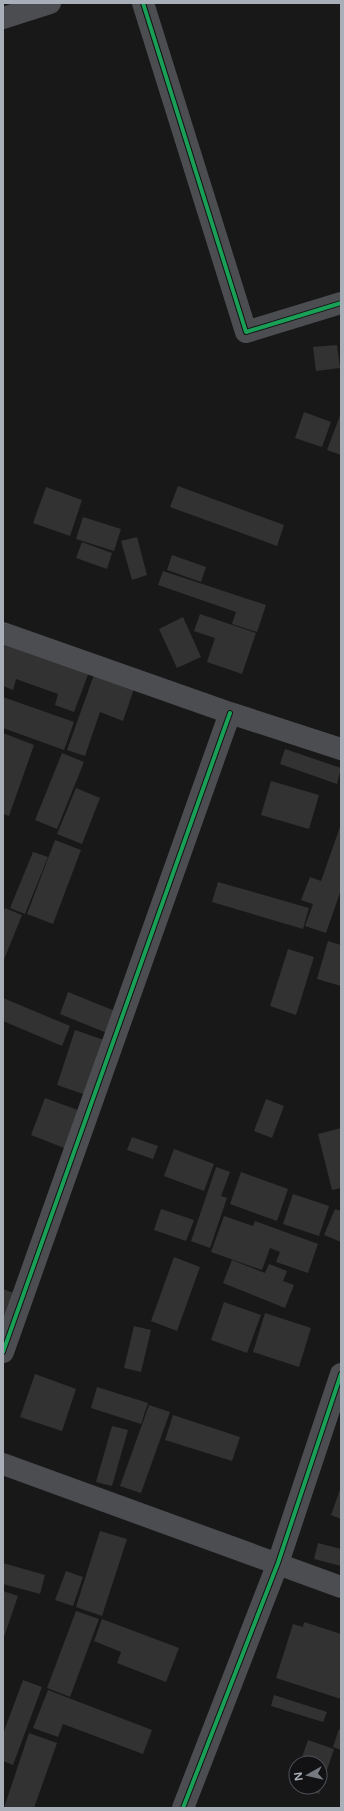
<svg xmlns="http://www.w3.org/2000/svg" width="344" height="1811" viewBox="0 0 344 1811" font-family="'Varela Round',sans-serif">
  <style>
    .building { fill: #323233 }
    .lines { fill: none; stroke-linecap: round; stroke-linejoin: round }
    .minor { stroke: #4c4d50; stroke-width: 22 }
    .cycleway-casing { stroke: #121214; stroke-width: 6 }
    .cycleway { stroke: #1a9f57; stroke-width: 4 }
  </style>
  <rect width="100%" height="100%" fill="#181818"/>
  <!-- building -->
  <path class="building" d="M 337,345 L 340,368 L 316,371 L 313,347 Z
    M 304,412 L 331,422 L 322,447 L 295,438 Z
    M 341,413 L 341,455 L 327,450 Z
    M 178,486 L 284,525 L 277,546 L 170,507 Z
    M 46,487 L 82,500 L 70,536 L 33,523 Z
    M 83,517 L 121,529 L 114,551 L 76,539 Z
    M 137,537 L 147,575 L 132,580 L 121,541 Z
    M 82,542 L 112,553 L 107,569 L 76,558 Z
    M 172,555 L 206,567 L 201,582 L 167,570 Z
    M 163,571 L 266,605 L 257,632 L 232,624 L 236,612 L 158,585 Z
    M 200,614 L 256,633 L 242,674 L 207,662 L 215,638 L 194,631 Z
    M 183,617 L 201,657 L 177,668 L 159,629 Z
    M 3,641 L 89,672 L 74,712 L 55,705 L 58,694 L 16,679 L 13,690 L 3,686 Z
    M 95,672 L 135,686 L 123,721 L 100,712 L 85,756 L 67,750 Z
    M 3,697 L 74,722 L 64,750 L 3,728 Z
    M 3,733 L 34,745 L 9,816 L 3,814 Z
    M 285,749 L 341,768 L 337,784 L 280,764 Z
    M 62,753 L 84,762 L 57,829 L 35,820 Z
    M 271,781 L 319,795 L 309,829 L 261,815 Z
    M 76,788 L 100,798 L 82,844 L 57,834 Z
    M 341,824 L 341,890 L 326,933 L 305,926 L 313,904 L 301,900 L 310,877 L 321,881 Z
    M 55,840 L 81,850 L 53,924 L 27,914 Z
    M 33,852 L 48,857 L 25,914 L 10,908 Z
    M 218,882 L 309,908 L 303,929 L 212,902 Z
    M 5,908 L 22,915 L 3,962 L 3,914 Z
    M 328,941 L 341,945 L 341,986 L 317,979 Z
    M 288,949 L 314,957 L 296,1015 L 270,1006 Z
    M 68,992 L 115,1011 L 107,1033 L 60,1014 Z
    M 3,998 L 70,1026 L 62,1046 L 3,1021 Z
    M 75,1030 L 104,1040 L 86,1095 L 57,1085 Z
    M 45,1098 L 86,1113 L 64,1148 L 31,1135 Z
    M 266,1099 L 284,1106 L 272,1138 L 254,1131 Z
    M 341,1128 L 341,1188 L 332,1190 L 318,1134 Z
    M 132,1137 L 158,1146 L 153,1159 L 127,1150 Z
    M 174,1149 L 214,1164 L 204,1191 L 164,1176 Z
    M 216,1167 L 230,1172 L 221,1196 L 227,1198 L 210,1248 L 191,1241 Z
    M 241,1172 L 288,1189 L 277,1221 L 230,1204 Z
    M 293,1194 L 329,1206 L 319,1236 L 283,1224 Z
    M 161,1209 L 194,1220 L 186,1241 L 154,1230 Z
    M 335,1209 L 341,1211 L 341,1242 L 324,1235 Z
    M 224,1216 L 253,1226 L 255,1221 L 318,1244 L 308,1273 L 276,1262 L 280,1252 L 270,1248 L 262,1270 L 211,1252 Z
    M 174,1257 L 200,1267 L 177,1331 L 151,1321 Z
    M 232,1260 L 265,1273 L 269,1264 L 287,1271 L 283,1281 L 294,1285 L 285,1308 L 223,1283 Z
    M 3,1289 L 14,1293 L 3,1322 Z
    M 224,1302 L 261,1315 L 247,1353 L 211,1340 Z
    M 265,1313 L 311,1328 L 299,1367 L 253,1352 Z
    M 134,1326 L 151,1330 L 141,1372 L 124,1368 Z
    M 35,1374 L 76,1389 L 62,1431 L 20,1417 Z
    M 97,1387 L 148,1403 L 141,1424 L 91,1408 Z
    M 149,1405 L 170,1412 L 141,1493 L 120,1486 Z
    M 173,1415 L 240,1437 L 232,1461 L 165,1440 Z
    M 112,1426 L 128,1430 L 112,1486 L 96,1482 Z
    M 341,1487 L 341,1519 L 331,1515 Z
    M 100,1531 L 127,1539 L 102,1616 L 76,1607 Z
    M 318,1543 L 341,1549 L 341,1566 L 314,1559 Z
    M 3,1563 L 45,1575 L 40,1594 L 3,1584 Z
    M 66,1571 L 83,1577 L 73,1606 L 55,1600 Z
    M 3,1591 L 18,1596 L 3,1640 Z
    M 76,1611 L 99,1619 L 70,1697 L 47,1688 Z
    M 102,1619 L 179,1648 L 166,1682 L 117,1663 L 121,1652 L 94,1641 Z
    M 304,1622 L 341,1634 L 341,1699 L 276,1678 L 293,1624 L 303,1627 Z
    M 23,1680 L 42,1687 L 13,1765 L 3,1761 L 3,1734 Z
    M 48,1690 L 152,1730 L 143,1754 L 63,1724 L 58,1737 L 33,1728 Z
    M 274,1695 L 327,1712 L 323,1722 L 271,1706 Z
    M 339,1729 L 341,1730 L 341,1750 L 333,1747 Z
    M 29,1733 L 57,1743 L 34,1808 L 4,1808 Z
    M 308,1740 L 334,1749 L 319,1794 L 299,1787 L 320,1787 L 320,1763 L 300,1763 Z"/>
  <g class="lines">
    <!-- minor -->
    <path class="minor" d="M 143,3 L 246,332 L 341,303
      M 3,18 L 50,3
      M 3,633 L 230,713 L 341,749
      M 3,1352 L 230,713
      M 3,1464 L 341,1587
      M 183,1808 L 278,1563 L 341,1374"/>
    <defs>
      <path id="cycleway" d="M 143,3 L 246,332 L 341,303
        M 3,1352 L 230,713
        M 183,1808 L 278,1563 L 341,1374"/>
    </defs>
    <!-- cycleway casing -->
    <use href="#cycleway" class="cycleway-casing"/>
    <!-- cycleway -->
    <use href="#cycleway" class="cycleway"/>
  </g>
  <!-- border -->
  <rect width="344" height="1811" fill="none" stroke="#a9afb8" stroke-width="8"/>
  <!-- north arrow -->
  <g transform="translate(308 1775) rotate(262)"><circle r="19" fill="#121214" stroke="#4e5156"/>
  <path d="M0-3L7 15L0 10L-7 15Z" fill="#767a80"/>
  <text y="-6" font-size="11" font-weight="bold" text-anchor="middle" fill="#a9afb8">N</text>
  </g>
</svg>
